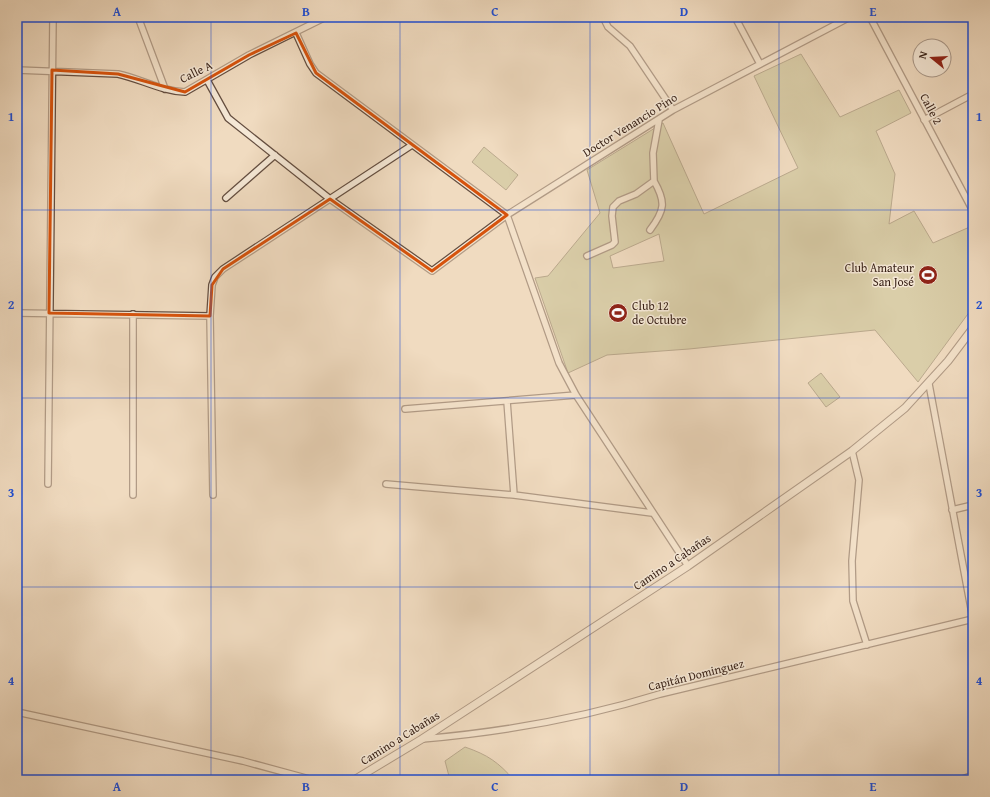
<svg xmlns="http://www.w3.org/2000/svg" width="990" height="797" viewBox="0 0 990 797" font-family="'Gentium Book Plus',serif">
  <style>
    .green { fill: #bfbe8e; stroke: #7a6e52; fill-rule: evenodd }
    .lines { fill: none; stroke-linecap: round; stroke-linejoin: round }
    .minor-casing { stroke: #644e40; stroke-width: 8 }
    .tertiary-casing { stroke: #644e40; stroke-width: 9 }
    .minor { stroke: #f5e8d6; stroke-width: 5.5 }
    .tertiary { stroke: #f5e8d6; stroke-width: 7 }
    .marked { fill: none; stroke: #d6530d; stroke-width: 3; stroke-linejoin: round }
    .grid { fill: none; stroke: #1d4ed8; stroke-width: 1; stroke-opacity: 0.55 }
    .labels { text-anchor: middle; stroke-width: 3; stroke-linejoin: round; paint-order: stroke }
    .street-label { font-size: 12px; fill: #361f15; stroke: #f5e8d6 }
    .poi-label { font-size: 12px; fill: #361f15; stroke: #f5e8d6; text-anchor: end }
    .neatline { fill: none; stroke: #1d4ed8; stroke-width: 1.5 }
    .grid-label { font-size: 13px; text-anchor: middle; font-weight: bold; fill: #1d4ed8 }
  </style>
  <rect width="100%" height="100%" fill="#f0dbc0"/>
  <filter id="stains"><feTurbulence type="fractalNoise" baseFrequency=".005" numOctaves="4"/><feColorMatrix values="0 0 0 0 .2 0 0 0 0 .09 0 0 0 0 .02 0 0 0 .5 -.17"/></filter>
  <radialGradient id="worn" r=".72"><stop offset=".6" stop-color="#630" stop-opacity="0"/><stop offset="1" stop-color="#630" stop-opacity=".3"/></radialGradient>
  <!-- green -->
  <path class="green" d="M 801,54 L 840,117 L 899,90 L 911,113 L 876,131 L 895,174 L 889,224 L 914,211 L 933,243 L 972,226 L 973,228 L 973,307 L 918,382 L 875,330 L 689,349 L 607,355 L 568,373 L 535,278 L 548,276 L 600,213 L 587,170 L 663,123 L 704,214 L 798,168 L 754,76 ZM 659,234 L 664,261 L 613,268 L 610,256 Z
    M 484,147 L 518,175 L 506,190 L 472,162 Z
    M 821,373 L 840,397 L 826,407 L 808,383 Z
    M 465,747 C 488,755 498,762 514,780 L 450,780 L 445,761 Z"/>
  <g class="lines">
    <defs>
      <path id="minor" d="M 138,17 L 165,89
        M 603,17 L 608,27 L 630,46 L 673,110
        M 735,17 L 760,64
        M 870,17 L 973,211
        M 296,33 L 310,64 L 316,73 L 507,215 L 559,363 L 576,395 L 688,566
        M 17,70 L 118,74 C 141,79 161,91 185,92 L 249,55 L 326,17
        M 207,80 L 228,118 L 330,199 L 432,271 L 507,215 L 673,110 L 850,17
        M 924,120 L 973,94
        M 226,198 L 275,155
        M 650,230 C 665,210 666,202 654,181
        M 587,256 L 612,245 L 615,242 L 612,216 L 613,207 L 619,201 L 636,194 L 654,181 L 653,153 L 659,120
        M 17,313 L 210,316
        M 133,314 L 133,495
        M 507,401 L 514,495
        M 405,409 L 576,395
        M 852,451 L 859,480 L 852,561 L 853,601 L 867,645
        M 48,484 L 53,17
        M 386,484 L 514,495 L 652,513
        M 213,495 L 210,316 L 212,285 L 215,277 L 223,269 L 412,145
        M 952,510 L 973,505
        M 17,712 L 243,761 L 313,780
        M 422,739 C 503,732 583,718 660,694 L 973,619 L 929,384
        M 960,780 L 973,775"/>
      <path id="tertiary" d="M 354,780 L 422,739 L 688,566 L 852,451 L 905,408 L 948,361 L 973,328"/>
    </defs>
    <!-- minor casing -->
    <use href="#minor" class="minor-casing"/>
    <!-- tertiary casing -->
    <use href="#tertiary" class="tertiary-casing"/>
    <!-- minor -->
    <use href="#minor" class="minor"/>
    <!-- tertiary -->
    <use href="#tertiary" class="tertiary"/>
  </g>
  <!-- marked area -->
  <path d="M0 0H990V797H0ZM 296,33 L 316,73 L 507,215 L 432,271 L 330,199 L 223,269 L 212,285 L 210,316 L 49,313 L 52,70 L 118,74 L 185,92 L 249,55 Z" fill="#f0dbc0" fill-opacity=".55" fill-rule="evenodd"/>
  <path class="marked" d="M 296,33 L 316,73 L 507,215 L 432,271 L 330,199 L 223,269 L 212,285 L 210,316 L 49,313 L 52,70 L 118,74 L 185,92 L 249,55 Z"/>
  <!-- grid -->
  <path class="grid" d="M 211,17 L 211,780M 400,17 L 400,780M 590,17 L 590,780M 779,17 L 779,780M 17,210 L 973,210M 17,398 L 973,398M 17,587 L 973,587"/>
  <!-- icons -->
  <defs>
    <symbol id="stadium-disc" viewBox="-11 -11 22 22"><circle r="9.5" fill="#8f2418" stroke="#f5e8d6"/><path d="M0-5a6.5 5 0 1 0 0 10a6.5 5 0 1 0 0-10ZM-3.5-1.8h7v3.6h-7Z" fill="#fff"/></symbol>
  </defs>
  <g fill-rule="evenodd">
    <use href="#stadium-disc" x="917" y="264" width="22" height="22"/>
    <use href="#stadium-disc" x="607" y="302" width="22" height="22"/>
  </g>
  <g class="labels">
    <!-- street labels -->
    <g class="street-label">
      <text transform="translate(196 72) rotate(-26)" y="4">Calle A</text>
      <text transform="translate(931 109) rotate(62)" y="4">Calle 2</text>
      <text transform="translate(630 125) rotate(-32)" y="4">Doctor Venancio Pino</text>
      <text transform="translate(672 562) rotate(-34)" y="4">Camino a Cabañas</text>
      <text transform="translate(696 675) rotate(-14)" y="4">Capitán Dominguez</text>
      <text transform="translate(400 738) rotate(-32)" y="4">Camino a Cabañas</text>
    </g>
    <!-- poi labels -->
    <g class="poi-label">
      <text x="914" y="272">Club Amateur<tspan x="914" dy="14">San José</tspan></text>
      <text x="632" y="310" text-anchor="start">Club 12<tspan x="632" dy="14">de Octubre</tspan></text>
    </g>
  </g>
  <!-- margin -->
  <rect width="990" height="797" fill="none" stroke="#f0dbc0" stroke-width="44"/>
  <!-- north arrow -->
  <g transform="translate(932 58) rotate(288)"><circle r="19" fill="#f5e8d6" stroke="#a99889"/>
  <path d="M0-3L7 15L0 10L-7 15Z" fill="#8f2418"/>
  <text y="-6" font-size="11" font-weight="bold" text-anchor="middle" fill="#361f15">N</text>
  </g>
  <rect x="22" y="22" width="946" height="753" class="neatline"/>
  <g class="grid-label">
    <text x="117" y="16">A</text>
    <text x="306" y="16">B</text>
    <text x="495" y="16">C</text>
    <text x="684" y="16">D</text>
    <text x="873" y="16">E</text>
    <text x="11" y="121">1</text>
    <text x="979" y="121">1</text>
    <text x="11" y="309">2</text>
    <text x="979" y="309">2</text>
    <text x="11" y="497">3</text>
    <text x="979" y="497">3</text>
    <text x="11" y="685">4</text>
    <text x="979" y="685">4</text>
    <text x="117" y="791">A</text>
    <text x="306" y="791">B</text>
    <text x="495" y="791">C</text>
    <text x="684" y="791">D</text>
    <text x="873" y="791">E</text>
  </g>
  <rect width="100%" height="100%" filter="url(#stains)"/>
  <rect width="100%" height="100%" fill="url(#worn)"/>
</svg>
